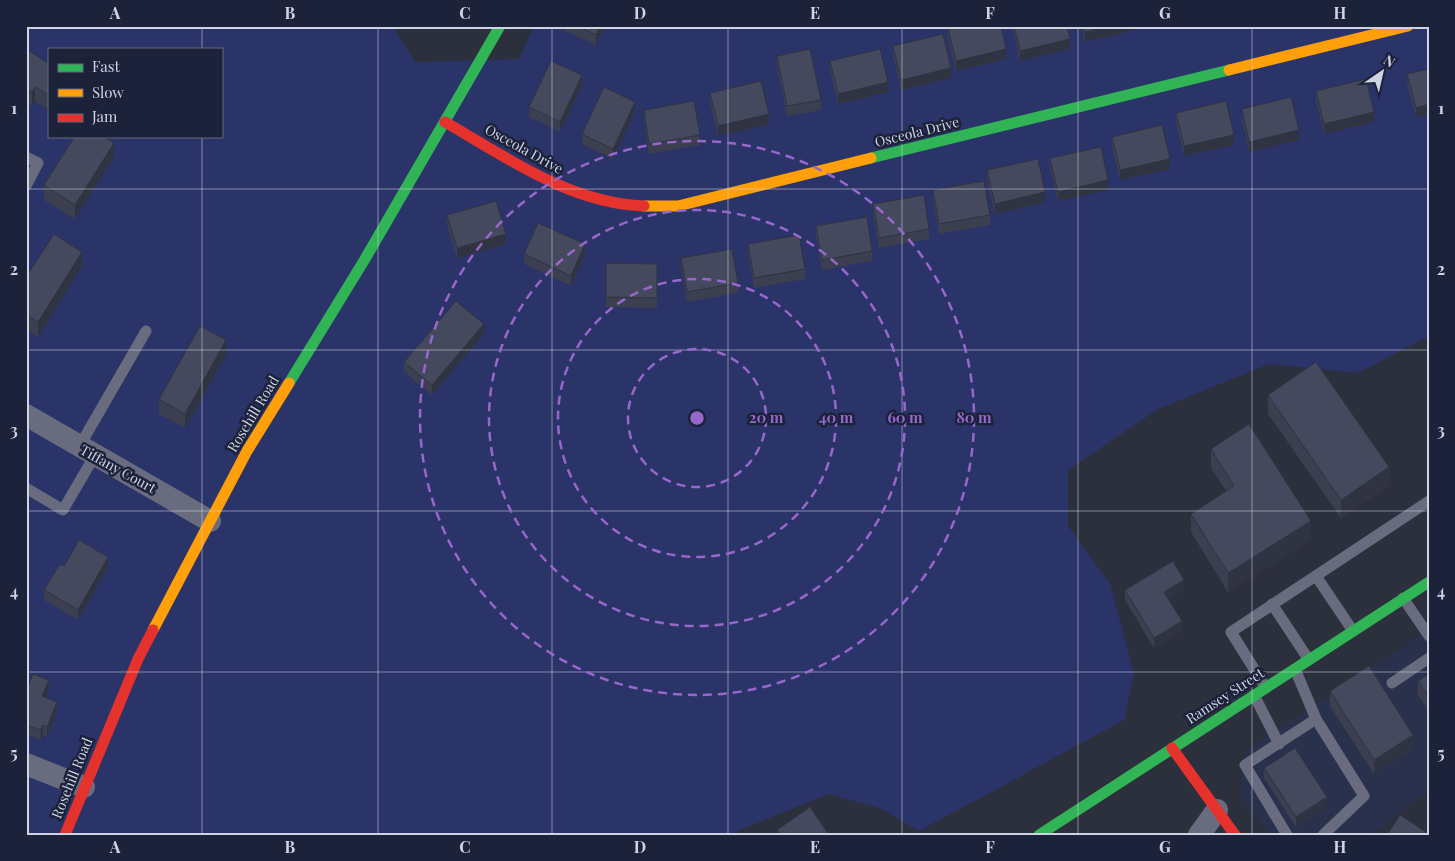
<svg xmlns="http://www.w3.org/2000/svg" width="1455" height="861" viewBox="0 0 1455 861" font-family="'Playfair Display',serif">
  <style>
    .built { fill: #29314d }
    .green { fill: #2a3469; fill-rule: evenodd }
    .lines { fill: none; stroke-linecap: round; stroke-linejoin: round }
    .lane { stroke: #686c7e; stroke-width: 11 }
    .street { stroke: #686c7e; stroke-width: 22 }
    .fast { stroke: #30b455; stroke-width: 11 }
    .slow { stroke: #ff9f0a; stroke-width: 11 }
    .jam { stroke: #e5322d; stroke-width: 11 }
    .wall { fill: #3b3f50 }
    .shaded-wall { fill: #303341 }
    .building { fill: #45495d; stroke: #303341 }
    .grid { fill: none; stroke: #cfd4e4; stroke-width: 1; stroke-opacity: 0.55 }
    .ring { fill: none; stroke: #9867cc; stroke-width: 2.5; stroke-dasharray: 9 6 }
    .labels { text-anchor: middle; stroke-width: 5; stroke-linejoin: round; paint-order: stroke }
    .street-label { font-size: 14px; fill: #cfd4e4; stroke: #1c223a }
    .centre { fill: #9867cc; stroke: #1c223a; stroke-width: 2.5 }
    .ring-label { font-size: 15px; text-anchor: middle; font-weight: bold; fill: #9867cc; stroke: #1c223a; stroke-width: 5; stroke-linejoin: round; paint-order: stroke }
    .neatline { fill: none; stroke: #cfd4e4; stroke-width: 2 }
    .grid-label { font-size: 16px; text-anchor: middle; font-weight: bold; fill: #cfd4e4 }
  </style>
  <rect width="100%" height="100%" fill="#2c303d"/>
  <!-- built -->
  <path class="built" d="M 1429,630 L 1429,789 L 1372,835 L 1271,835 L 1240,796 L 1245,751 Z"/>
  <!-- green -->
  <path class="green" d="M 26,26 L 393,26 L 415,62 L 519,59 L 534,26 L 1429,26 L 1429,336 L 1358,373 L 1269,364 L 1158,409 L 1068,470 L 1068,526 L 1110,584 L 1134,673 L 1124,720 L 919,831 L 880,808 L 828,794 L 728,835 L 26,835 ZM 49,49 L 221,49 L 221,136 L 49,136 Z"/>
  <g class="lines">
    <!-- lane -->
    <path class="lane" d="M 26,157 L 38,163 L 26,186
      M 79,447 L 146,331
      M 26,488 L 63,510 L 95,455
      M 1316,576 L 1353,631
      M 1403,598 L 1429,636
      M 1272,604 L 1309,660
      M 1295,669 L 1316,719 L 1364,796 L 1323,835
      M 1392,683 L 1429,658
      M 1266,688 L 1231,632 L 1429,501
      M 1254,695 L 1279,744
      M 1287,835 L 1245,765 L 1316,719"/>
    <!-- street -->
    <path class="street" d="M 26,415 L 210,521
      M 26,764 L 84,787
      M 1199,835 L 1217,810"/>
    <!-- fast -->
    <path class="fast" d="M 871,158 L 1229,70
      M 289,383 L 365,259 L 500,26
      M 1039,835 L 1429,582"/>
    <!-- slow -->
    <path class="slow" d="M 1229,70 L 1408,26
      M 644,206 L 678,206 L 871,158
      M 153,630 L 247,451 L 289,383"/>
    <!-- jam -->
    <path class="jam" d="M 445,122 C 508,158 569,203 644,206
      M 1172,748 L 1235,835
      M 65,835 L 138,659 L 153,630"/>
  </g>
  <!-- wall -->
  <path class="wall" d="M 565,26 L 605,26 L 596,45 L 565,31 Z
    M 1012,26 L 1067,26 L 1070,49 L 1020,61 Z
    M 1081,26 L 1135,26 L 1135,30 L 1085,42 Z
    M 948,28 L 1006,59 L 956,71 L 948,38 Z
    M 893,46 L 951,78 L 901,90 L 893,56 Z
    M 26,49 L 48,63 L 49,61 L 49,110 L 35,101 L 32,106 L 26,103 Z
    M 777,56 L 821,100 L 821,110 L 787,116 L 777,66 Z
    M 830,61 L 888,92 L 838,104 L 830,71 Z
    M 1429,69 L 1429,114 L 1416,117 L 1407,84 L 1407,74 Z
    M 582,85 L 560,132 L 529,117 L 529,107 Z
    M 1316,91 L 1374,122 L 1324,134 L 1316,101 Z
    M 710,93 L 769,124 L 718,136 L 710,103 Z
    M 1242,109 L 1299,140 L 1249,152 L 1242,119 Z
    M 644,110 L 700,135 L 700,145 L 649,154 L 644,120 Z
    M 635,112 L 613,159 L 582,144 L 582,134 Z
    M 1176,113 L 1234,145 L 1184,156 L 1176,123 Z
    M 1112,137 L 1170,169 L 1120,180 L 1112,147 Z
    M 114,157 L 75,219 L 44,200 L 44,185 Z
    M 1050,158 L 1108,190 L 1058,201 L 1050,168 Z
    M 987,170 L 1045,202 L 995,214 L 987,180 Z
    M 933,190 L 990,215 L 990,225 L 939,234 L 933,200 Z
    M 873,204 L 929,229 L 929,239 L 879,248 L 873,214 Z
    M 447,215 L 506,244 L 457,258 L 447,225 Z
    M 816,226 L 872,251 L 872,261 L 822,270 L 816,236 Z
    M 748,244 L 805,269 L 805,279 L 754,288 L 748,254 Z
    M 524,254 L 585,254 L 571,286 L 524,264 Z
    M 681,258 L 738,283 L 738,293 L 687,302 L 681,268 Z
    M 606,263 L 657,264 L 657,308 L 606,307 Z
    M 82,266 L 38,337 L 26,329 L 26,277 Z
    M 484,334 L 432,395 L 404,372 L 404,362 Z
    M 226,355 L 185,428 L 159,414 L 159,399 Z
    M 1268,395 L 1389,486 L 1341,518 L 1268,414 Z
    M 1211,449 L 1311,540 L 1228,592 L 1191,532 L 1191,514 L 1226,491 L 1211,468 Z
    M 64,566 L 108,567 L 78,620 L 44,600 L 44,590 Z
    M 1125,590 L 1184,590 L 1168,599 L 1182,631 L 1154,648 L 1125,600 Z
    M 1429,674 L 1429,711 L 1418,695 L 1418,681 Z
    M 49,690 L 46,698 L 57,712 L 47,737 L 43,735 L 41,740 L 26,735 L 26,691 Z
    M 1330,691 L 1413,749 L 1374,774 L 1330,706 Z
    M 1264,768 L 1327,807 L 1296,827 L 1264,778 Z"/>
  <!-- shaded-wall -->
  <path class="shaded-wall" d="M 600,26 L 605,26 L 596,45 L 596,35 Z
    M 1110,26 L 1135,26 L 1135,30 L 1085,42 L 1085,32 Z
    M 1070,39 L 1070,49 L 1020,61 L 1020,51 Z
    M 1006,49 L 1006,59 L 956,71 L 956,61 Z
    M 951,68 L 951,78 L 901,90 L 901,80 Z
    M 582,75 L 582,85 L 560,132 L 560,122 Z
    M 888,82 L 888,92 L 838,104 L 838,94 Z
    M 35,87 L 35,101 L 32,106 L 32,92 Z
    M 635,102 L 635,112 L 613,159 L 613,149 Z
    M 1429,104 L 1429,114 L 1416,117 L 1416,108 Z
    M 1374,112 L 1374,122 L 1324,134 L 1324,124 Z
    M 769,114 L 769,124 L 718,136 L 718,126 Z
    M 1299,130 L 1299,140 L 1249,152 L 1249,142 Z
    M 1234,135 L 1234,145 L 1184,156 L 1184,146 Z
    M 114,143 L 114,157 L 75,219 L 75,205 Z
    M 1170,159 L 1170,169 L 1120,180 L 1120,170 Z
    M 1108,180 L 1108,190 L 1058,201 L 1058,192 Z
    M 1045,192 L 1045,202 L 995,214 L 995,204 Z
    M 506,234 L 506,244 L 457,258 L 457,248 Z
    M 585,244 L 585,254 L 571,286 L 571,276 Z
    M 82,252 L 82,266 L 38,337 L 38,322 Z
    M 484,324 L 484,334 L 432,395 L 432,385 Z
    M 226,340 L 226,355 L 185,428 L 185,414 Z
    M 1389,467 L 1389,486 L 1341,518 L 1341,500 Z
    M 1311,521 L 1311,540 L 1228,592 L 1228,573 Z
    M 108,557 L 108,567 L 78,620 L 78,610 Z
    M 1184,580 L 1184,590 L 1164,602 L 1164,592 Z
    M 1182,621 L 1182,631 L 1154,648 L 1154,638 Z
    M 49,680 L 49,690 L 42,706 L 42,696 Z
    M 57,702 L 57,712 L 47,737 L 47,727 Z
    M 43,725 L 43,735 L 41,740 L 41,730 Z
    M 1413,735 L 1413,749 L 1374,774 L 1374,760 Z
    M 1327,797 L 1327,807 L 1296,827 L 1296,817 Z"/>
  <!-- building -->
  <path class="building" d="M 577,26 L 600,26 L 596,35 Z
    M 954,26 L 1001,26 L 1006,49 L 956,61 L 948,28 Z
    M 1014,26 L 1067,26 L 1070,39 L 1020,51 Z
    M 1083,26 L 1110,26 L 1085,32 Z
    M 943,34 L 951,68 L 901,80 L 893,46 Z
    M 26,49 L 48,63 L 49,61 L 49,95 L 35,87 L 32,92 L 26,88 Z
    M 810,49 L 821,100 L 787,106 L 777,56 Z
    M 880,49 L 888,82 L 838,94 L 830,61 Z
    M 551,61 L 582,75 L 560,122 L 529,107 Z
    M 1429,69 L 1429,104 L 1416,108 L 1407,74 Z
    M 1366,79 L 1374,112 L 1324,124 L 1316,91 Z
    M 761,81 L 769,114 L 718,126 L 710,93 Z
    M 604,87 L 635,102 L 613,149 L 582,134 Z
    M 1291,97 L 1299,130 L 1249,142 L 1242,109 Z
    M 694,101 L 700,135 L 649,144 L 644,110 Z
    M 1226,101 L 1234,135 L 1184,146 L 1176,113 Z
    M 1162,125 L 1170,159 L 1120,170 L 1112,137 Z
    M 75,136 L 103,136 L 114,143 L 75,205 L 44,185 Z
    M 1101,147 L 1108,180 L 1058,192 L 1050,158 Z
    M 1038,159 L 1045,192 L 995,204 L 987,170 Z
    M 984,181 L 990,215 L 939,224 L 933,190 Z
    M 924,195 L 929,229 L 879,238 L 873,204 Z
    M 496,201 L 506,234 L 457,248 L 447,215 Z
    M 867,217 L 872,251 L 822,260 L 816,226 Z
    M 538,223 L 585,244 L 571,276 L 524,254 Z
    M 54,234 L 82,252 L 38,322 L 26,315 L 26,277 Z
    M 799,235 L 805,269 L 754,278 L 748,244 Z
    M 732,249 L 738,283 L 687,292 L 681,258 Z
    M 606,263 L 657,264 L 657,298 L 606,297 Z
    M 456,301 L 484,324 L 432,385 L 404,362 Z
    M 200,326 L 226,340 L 185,414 L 159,399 Z
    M 1316,362 L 1389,467 L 1341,500 L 1268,395 Z
    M 1249,424 L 1311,521 L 1228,573 L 1191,514 L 1234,486 L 1211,449 Z
    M 79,540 L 108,557 L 78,610 L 44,590 L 60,564 L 64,566 Z
    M 1173,561 L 1184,580 L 1164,592 L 1182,621 L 1154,638 L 1125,590 Z
    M 1369,666 L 1413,735 L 1374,760 L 1330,691 Z
    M 33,674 L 49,680 L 42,696 L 57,702 L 47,727 L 43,725 L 41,730 L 26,725 L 26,691 Z
    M 1429,674 L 1429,697 L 1418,681 Z
    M 1295,748 L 1327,797 L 1296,817 L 1264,768 Z
    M 810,807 L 829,835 L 781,835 L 777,830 Z
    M 1400,815 L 1426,832 L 1424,835 L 1387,835 Z"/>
  <!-- grid -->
  <path class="grid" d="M 202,26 L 202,49M 378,26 L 378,835M 552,26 L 552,835M 728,26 L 728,835M 902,26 L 902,835M 1078,26 L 1078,835M 1252,26 L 1252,835M 202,136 L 202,835M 26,189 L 1429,189M 26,350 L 1429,350M 26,511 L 1429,511M 26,672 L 1429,672"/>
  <!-- distance rings -->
  <g class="ring">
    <circle cx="697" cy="418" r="69"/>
    <circle cx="697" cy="418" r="139"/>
    <circle cx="697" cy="418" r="208"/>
    <circle cx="697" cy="418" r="277"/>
  </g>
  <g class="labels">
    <!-- street labels -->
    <g class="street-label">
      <text transform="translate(917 132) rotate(-14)" y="5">Osceola Drive</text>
      <text transform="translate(524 149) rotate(29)" y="5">Osceola Drive</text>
      <text transform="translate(253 414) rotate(-59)" y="5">Rosehill Road</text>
      <text transform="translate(118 469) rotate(29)" y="5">Tiffany Court</text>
      <text transform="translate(1225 696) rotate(-33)" y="5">Ramsey Street</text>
      <text transform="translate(72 778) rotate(-68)" y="5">Rosehill Road</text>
    </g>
  </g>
  <circle cx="697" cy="418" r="8" class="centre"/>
  <g class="ring-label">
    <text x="766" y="423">20 m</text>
    <text x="836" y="423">40 m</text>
    <text x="905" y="423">60 m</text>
    <text x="974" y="423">80 m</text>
  </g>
  <!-- border -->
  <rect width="1455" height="861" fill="none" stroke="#1c223a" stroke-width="55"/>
  <!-- legend -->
  <rect x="48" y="48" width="175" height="90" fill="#1c223a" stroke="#64697e"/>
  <rect x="58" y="64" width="25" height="8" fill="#30b455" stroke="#64697e"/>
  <text x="92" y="72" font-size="15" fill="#cfd4e4">Fast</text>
  <rect x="58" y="89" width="25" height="8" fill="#ff9f0a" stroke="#64697e"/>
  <text x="92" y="98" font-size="15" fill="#cfd4e4">Slow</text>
  <rect x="58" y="114" width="25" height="8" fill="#e5322d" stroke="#64697e"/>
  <text x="92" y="122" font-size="15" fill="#cfd4e4">Jam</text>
  <!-- north arrow -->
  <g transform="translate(1382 72) rotate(34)" stroke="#1c223a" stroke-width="4" paint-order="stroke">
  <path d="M0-4L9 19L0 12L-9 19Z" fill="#cfd4e4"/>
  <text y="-8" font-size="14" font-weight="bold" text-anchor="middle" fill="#cfd4e4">N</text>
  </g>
  <rect x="28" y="28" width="1400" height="806" class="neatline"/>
  <g class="grid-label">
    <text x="115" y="19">A</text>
    <text x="290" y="19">B</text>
    <text x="465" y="19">C</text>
    <text x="640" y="19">D</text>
    <text x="815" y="19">E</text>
    <text x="990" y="19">F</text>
    <text x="1165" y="19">G</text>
    <text x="1340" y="19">H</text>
    <text x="14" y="114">1</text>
    <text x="1441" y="114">1</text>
    <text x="14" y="275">2</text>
    <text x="1441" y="275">2</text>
    <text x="14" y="436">3</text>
    <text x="1441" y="436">3</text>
    <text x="14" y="597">4</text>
    <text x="1441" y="597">4</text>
    <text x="14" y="759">5</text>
    <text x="1441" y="759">5</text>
    <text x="115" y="853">A</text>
    <text x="290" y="853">B</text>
    <text x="465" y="853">C</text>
    <text x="640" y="853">D</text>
    <text x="815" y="853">E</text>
    <text x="990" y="853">F</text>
    <text x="1165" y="853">G</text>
    <text x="1340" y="853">H</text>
  </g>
</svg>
